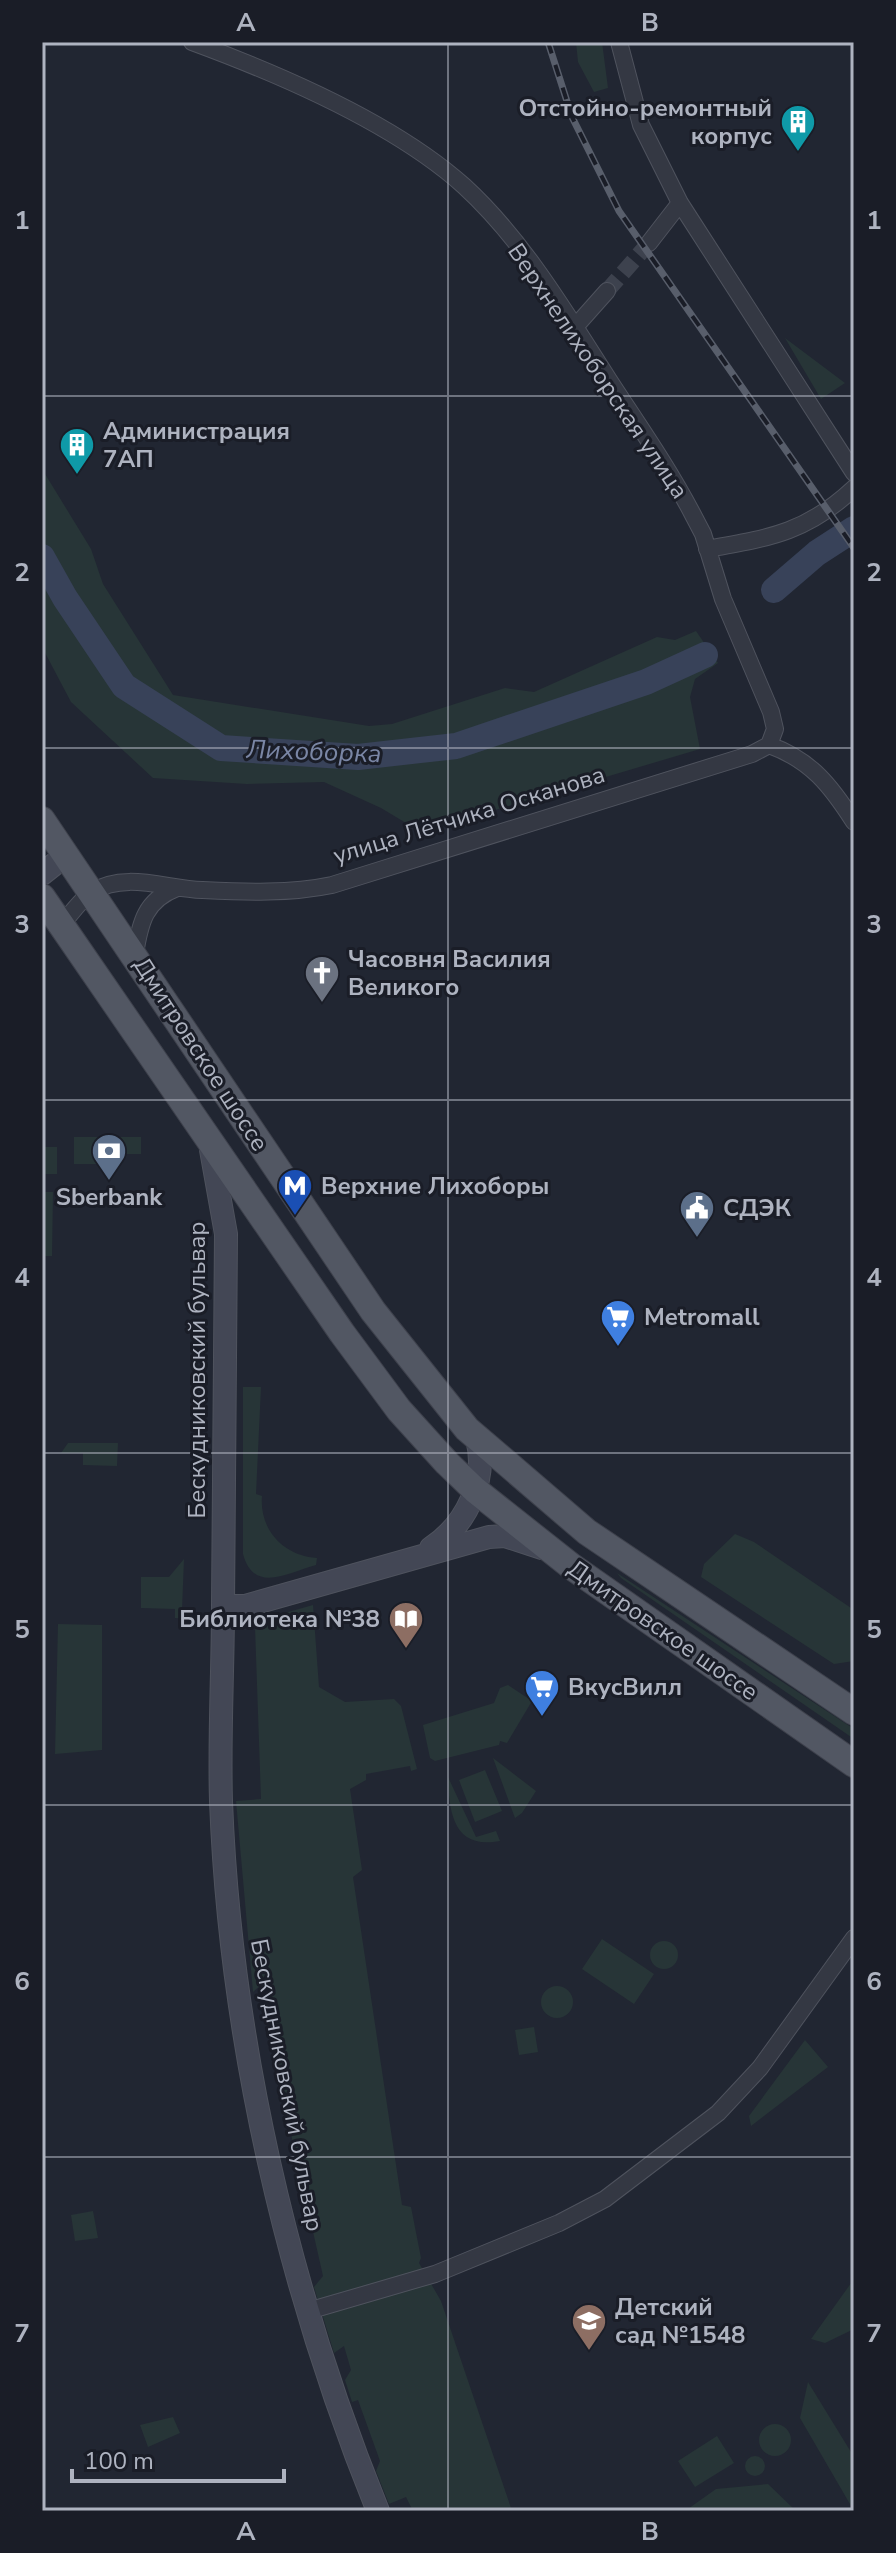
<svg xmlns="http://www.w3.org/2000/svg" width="896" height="2553" viewBox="0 0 896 2553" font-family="'Nunito Sans',sans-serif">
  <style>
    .green { fill: #273537 }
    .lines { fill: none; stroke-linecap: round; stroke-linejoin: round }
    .river { stroke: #384259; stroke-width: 26 }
    .street-tunnel { stroke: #3d424e; stroke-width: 16; stroke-dasharray: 16 8; stroke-linecap: butt }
    .street-casing { stroke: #4f535e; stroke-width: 18 }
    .secondary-casing { stroke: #4f535e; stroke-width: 24 }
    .primary-casing { stroke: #3e414c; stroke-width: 28 }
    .street { stroke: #343843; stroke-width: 16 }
    .secondary { stroke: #434755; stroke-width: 22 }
    .primary { stroke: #525763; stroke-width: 26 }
    .rail-casing { stroke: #585e6b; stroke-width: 7 }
    .rail { stroke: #1a1d27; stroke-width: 4; stroke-dasharray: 12; stroke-linecap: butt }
    .grid { fill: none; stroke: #aeb3c0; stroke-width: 2; stroke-opacity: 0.55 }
    .labels { text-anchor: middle; stroke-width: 6; stroke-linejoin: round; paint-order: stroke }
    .poi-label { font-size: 24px; font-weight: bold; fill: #aeb3c0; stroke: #1a1d27; text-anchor: start }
    .street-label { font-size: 24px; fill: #aeb3c0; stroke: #1a1d27 }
    .water-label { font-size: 26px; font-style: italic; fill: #7a86a5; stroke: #1a1d27 }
    .neatline { fill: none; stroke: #aeb3c0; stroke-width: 3 }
    .grid-label { font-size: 26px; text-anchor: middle; font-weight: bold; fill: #aeb3c0 }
  </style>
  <rect width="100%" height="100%" fill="#212632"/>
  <!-- green -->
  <path class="green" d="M 576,42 L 602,42 L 608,88 L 594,92 L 578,62 Z
    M 785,338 L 845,383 L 821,399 Z
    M 42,469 L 91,549 L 103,584 L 173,695 L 369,726 L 392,724 L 505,688 L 534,692 L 657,637 L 675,640 L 696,631 L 718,663 L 695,679 L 690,697 L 700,749 L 421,832 L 381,808 L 324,782 L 247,784 L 153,778 L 71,702 L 42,647 Z
    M 74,1137 L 102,1137 L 103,1164 L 74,1164 Z
    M 113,1137 L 141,1137 L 141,1154 L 113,1154 Z
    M 42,1147 L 57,1147 L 57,1174 L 42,1174 Z
    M 42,1192 L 53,1192 L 52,1256 L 42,1256 Z
    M 243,1387 L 261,1387 L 256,1494 L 262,1496 C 259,1530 284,1556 317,1558 L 316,1565 C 287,1573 254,1594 243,1554 Z
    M 68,1443 L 118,1443 L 117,1466 L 83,1465 L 83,1453 L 61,1453 Z
    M 735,1534 L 754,1542 L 854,1610 L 854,1661 L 834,1664 L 701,1577 L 704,1564 Z
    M 184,1559 L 182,1610 L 189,1611 L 188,1619 L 175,1618 L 175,1609 L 141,1608 L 141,1577 L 169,1577 Z
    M 617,1573 L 854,1729 L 854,1739 L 621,1578 Z
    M 313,1605 L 319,1687 L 345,1702 L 394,1699 L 401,1706 L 417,1769 L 411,1771 L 410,1766 L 366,1774 L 366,1780 L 350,1789 L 362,1870 L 353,1877 L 402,2205 L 411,2207 L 421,2258 L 419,2263 L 441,2301 L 512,2511 L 413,2511 L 406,2497 L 389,2504 L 376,2471 L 380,2461 L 358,2400 L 352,2402 L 345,2380 L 351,2370 L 344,2346 L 334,2353 L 314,2287 L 323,2276 L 282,2094 L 263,1983 L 253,1992 L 236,1801 L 261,1799 L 255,1627 L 267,1618 Z
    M 58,1624 L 102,1625 L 102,1750 L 55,1754 Z
    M 508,1685 L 532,1701 L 507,1743 L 500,1741 L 499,1745 L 435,1761 L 430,1758 L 423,1725 L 494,1703 L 500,1688 Z
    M 493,1758 L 536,1791 L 522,1813 L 515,1818 Z
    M 485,1770 L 502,1811 L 475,1822 L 459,1780 Z
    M 448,1777 L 476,1837 L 496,1831 L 500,1841 C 453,1850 449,1812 448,1777 Z
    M 602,1939 L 654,1974 L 634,2004 L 582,1969 Z
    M650 1955a14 14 0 1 1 28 0a14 14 0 1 1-28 0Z
    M541 2002a16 16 0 1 1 32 0a16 16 0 1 1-32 0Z
    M 534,2027 L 538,2052 L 519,2055 L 515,2030 Z
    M 805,2040 L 828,2067 L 751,2126 L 749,2116 Z
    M 93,2211 L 98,2238 L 75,2241 L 71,2215 Z
    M 854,2279 L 854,2329 L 825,2343 L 811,2339 Z
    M 808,2382 L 854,2457 L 854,2511 L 800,2418 Z
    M 173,2417 L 180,2433 L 148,2447 L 140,2425 Z
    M759 2440a16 16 0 1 1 32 0a16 16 0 1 1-32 0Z
    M 717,2436 L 734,2463 L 695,2487 L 678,2461 Z
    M745 2466a10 10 0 1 1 20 0a10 10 0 1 1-20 0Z
    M 768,2484 L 796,2511 L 685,2511 L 716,2489 Z"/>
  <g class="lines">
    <!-- river -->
    <path class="river" d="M 42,557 L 65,598 L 124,686 L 221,748 L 358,757 L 456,746 L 646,682 L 705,655
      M 774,590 L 817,553 L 854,529"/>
    <!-- street-tunnel -->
    <path class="street-tunnel" d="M 607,291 L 649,243"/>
    <defs>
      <path id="street" d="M 192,42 C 279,74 395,124 464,186 C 523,240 566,313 609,380 C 637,423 668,467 692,513 L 703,534 L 723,599 L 771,712 L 775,729 L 769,745
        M 619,42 L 641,125 L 680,203 L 854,473
        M 649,243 L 680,203
        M 575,327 L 607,291
        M 707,549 C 769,538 806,533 854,488
        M 769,745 C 811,760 831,786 854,822
        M 62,924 C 71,914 81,899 92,892 C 125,871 167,889 202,890 C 246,892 289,894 332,885 L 752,754 L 769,745
        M 135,954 C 140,923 145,900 177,888
        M 308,2311 L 435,2274 L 559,2223 L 605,2199 L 718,2113 L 760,2068 L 854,1938"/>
      <path id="secondary" d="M 42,874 L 66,855
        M 211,1150 L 226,1234 C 225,1358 223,1482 223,1605 C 223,1671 219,1736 221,1801 C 230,2040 288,2290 378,2511
        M 431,1548 C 466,1525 488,1480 477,1439
        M 223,1606 L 245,1606 L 489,1537 L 505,1536 L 542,1548"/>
      <path id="primary" d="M 42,820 L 373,1311 L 467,1429 L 587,1532 L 854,1712
        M 42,897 L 342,1333 L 399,1410 L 447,1463 L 475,1490 L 571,1566 L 854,1764"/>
    </defs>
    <!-- street casing -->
    <use href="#street" class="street-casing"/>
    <!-- secondary casing -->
    <use href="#secondary" class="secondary-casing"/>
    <!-- primary casing -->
    <use href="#primary" class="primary-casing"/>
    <!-- street -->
    <use href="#street" class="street"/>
    <!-- secondary -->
    <use href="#secondary" class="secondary"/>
    <!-- primary -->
    <use href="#primary" class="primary"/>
    <defs>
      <path id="rail" d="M 548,42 L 572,117 L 619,211 L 854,548"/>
    </defs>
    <!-- rail casing -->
    <use href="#rail" class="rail-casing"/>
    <!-- rail -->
    <use href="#rail" class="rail"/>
  </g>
  <!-- grid -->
  <path class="grid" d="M 448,42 L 448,2511M 42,396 L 854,396M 42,748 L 854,748M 42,1100 L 854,1100M 42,1453 L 854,1453M 42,1805 L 854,1805M 42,2157 L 854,2157"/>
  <!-- icons -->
  <defs>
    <symbol id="building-pin" viewBox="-11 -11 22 30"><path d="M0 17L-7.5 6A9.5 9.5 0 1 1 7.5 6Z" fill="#0f9aa8" stroke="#1a1d27"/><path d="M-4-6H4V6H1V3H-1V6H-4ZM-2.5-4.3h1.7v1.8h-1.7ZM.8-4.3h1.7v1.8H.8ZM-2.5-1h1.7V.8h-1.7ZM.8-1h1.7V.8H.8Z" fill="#fff"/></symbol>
    <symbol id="church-pin" viewBox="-11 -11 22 30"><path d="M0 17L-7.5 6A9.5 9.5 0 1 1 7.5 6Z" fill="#6b7280" stroke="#1a1d27"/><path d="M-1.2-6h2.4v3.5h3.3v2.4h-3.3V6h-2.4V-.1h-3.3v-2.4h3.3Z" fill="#fff"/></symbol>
    <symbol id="bank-pin" viewBox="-11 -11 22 30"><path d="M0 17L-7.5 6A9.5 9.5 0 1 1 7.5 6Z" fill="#5c6f8a" stroke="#1a1d27"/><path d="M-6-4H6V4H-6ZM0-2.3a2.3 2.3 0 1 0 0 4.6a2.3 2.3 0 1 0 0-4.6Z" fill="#fff"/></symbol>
    <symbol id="metro-pin" viewBox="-11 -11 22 30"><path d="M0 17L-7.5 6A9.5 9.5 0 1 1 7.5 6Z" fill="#1a4fb4" stroke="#1a1d27"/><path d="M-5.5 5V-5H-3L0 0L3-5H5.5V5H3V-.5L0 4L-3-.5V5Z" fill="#fff"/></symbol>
    <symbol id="civic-pin" viewBox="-11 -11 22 30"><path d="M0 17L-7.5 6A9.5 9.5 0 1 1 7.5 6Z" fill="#5c6f8a" stroke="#1a1d27"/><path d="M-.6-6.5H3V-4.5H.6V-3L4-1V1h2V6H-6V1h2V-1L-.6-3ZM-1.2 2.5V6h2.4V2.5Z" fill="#fff"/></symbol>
    <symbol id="supermarket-pin" viewBox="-11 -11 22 30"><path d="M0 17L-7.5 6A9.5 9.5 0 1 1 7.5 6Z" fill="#3f7fe0" stroke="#1a1d27"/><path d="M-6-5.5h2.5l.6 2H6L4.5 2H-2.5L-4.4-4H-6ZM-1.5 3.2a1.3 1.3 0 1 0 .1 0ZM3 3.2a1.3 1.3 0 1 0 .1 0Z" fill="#fff"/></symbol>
    <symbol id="library-pin" viewBox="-11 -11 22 30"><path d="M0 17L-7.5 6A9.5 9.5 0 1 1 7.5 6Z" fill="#8d6e63" stroke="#1a1d27"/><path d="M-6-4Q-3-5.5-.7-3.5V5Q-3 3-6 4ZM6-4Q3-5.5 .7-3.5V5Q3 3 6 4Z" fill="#fff"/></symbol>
    <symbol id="school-pin" viewBox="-11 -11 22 30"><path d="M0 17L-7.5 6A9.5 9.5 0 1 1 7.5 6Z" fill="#8d6e63" stroke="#1a1d27"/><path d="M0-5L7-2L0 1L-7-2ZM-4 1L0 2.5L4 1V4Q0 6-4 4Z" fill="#fff"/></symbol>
  </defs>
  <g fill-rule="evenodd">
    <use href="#building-pin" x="778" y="102" width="40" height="54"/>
    <use href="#building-pin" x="57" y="425" width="40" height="54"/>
    <use href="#church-pin" x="302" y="953" width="40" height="54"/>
    <use href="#bank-pin" x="89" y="1131" width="40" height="54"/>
    <use href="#metro-pin" x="275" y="1166" width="40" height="54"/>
    <use href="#civic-pin" x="677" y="1188" width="40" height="54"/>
    <use href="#supermarket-pin" x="598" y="1297" width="40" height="54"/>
    <use href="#library-pin" x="386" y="1599" width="40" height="54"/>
    <use href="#supermarket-pin" x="522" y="1667" width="40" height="54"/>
    <use href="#school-pin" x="569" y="2301" width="40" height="54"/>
  </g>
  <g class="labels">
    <!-- poi labels -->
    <g class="poi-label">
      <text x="772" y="116" text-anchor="end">Отстойно-ремонтный<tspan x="772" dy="28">корпус</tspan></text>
      <text x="103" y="439">Администрация<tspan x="103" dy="28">7АП</tspan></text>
      <text x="348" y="967">Часовня Василия<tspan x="348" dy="28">Великого</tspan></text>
      <text x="321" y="1194">Верхние Лихоборы</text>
      <text x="109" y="1205" text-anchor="middle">Sberbank</text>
      <text x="723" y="1216">СДЭК</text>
      <text x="644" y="1325">Metromall</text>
      <text x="380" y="1627" text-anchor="end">Библиотека №38</text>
      <text x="568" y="1695">ВкусВилл</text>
      <text x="615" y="2315">Детский<tspan x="615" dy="28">сад №1548</tspan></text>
    </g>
    <!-- street labels -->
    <g class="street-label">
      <text transform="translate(598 371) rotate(56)" y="8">Верхнелихоборская улица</text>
      <text transform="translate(469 815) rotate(-17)" y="8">улица Лётчика Осканова</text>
      <text transform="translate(201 1054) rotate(57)" y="8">Дмитровское шоссе</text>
      <text transform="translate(197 1370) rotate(-90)" y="8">Бескудниковский бульвар</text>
      <text transform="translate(663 1630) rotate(35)" y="8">Дмитровское шоссе</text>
      <text transform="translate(287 2085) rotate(79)" y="8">Бескудниковский бульвар</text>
    </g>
    <!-- water labels -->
    <g class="water-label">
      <text transform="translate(314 751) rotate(2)" y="9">Лихоборка</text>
    </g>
  </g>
  <!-- border -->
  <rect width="896" height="2553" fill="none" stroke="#1a1d27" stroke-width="88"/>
  <!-- scale -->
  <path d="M72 2469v12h212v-12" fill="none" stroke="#aeb3c0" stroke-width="4"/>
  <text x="84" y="2469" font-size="24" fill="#aeb3c0" stroke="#1a1d27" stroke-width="6" paint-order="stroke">100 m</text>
  <rect x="44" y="44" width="808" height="2465" class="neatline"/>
  <g class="grid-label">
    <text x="246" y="31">A</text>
    <text x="650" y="31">B</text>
    <text x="22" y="229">1</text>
    <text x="874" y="229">1</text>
    <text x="22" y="581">2</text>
    <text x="874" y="581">2</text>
    <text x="22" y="933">3</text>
    <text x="874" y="933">3</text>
    <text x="22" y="1286">4</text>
    <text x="874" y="1286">4</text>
    <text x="22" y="1638">5</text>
    <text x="874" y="1638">5</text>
    <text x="22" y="1990">6</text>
    <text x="874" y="1990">6</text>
    <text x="22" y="2342">7</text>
    <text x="874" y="2342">7</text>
    <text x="246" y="2540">A</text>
    <text x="650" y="2540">B</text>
  </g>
</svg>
